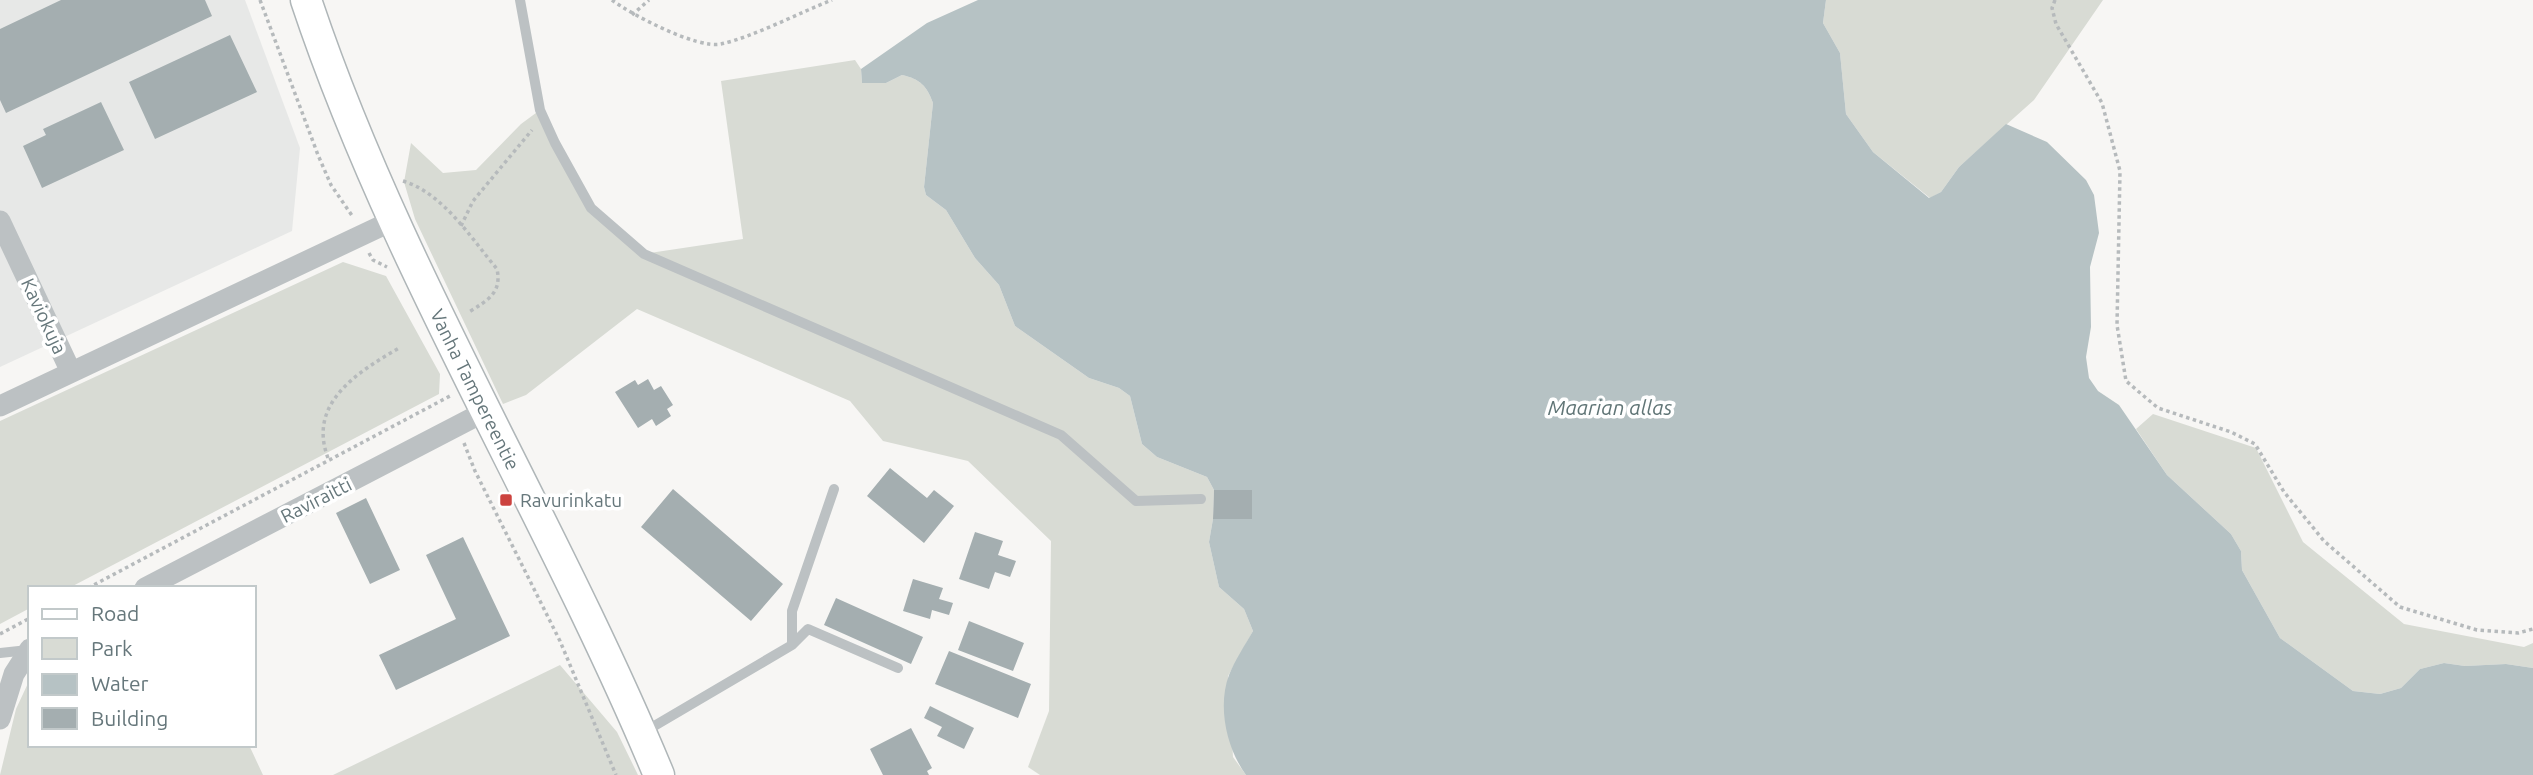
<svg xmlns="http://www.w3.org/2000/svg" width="2533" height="775" viewBox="0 0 2533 775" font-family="Ubuntu,sans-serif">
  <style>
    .built { fill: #e7e8e7 }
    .green { fill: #d8dbd4 }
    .water { fill: #b6c2c4 }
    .building { fill: #a4aeb0 }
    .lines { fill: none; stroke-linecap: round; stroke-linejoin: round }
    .secondary-casing { stroke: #afb6b8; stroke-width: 33 }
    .path { stroke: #b6babc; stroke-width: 3.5; stroke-dasharray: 3.5 3.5; stroke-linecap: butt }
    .lane { stroke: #bcc1c3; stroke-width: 10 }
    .street { stroke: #bcc1c3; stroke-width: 21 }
    .secondary { stroke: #fff; stroke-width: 30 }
    .poi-dot { fill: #cc433f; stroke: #fff; stroke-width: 2.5 }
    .labels { text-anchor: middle; stroke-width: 7; stroke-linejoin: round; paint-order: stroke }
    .street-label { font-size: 19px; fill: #66777b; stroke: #fff }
    .poi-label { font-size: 19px; fill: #66777b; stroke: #fff; text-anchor: start }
    .water-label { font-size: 21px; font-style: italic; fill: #607576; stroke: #fff }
  </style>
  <rect width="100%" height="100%" fill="#f7f6f4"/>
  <!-- built -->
  <path class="built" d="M 0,0 L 245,0 L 300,148 L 292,231 L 0,367 Z"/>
  <!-- green -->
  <path class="green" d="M 1826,0 L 2103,0 L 2034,100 L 1959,167 L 1941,192 L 1930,198 L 1873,152 L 1846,114 L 1840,53 L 1823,23 Z
    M 855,60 L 861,69 L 862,83 L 886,83 L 902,75 C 920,79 927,86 933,103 L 924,187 L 926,195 L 946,210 L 975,258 L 999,285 L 1015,326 L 1089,378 L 1119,388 L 1130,396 L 1142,444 L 1157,457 L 1207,477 L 1214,490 L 1213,519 L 1209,542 L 1219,587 L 1244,609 L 1253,631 L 1228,676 L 1233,757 L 1246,775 L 1040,775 L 1028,767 L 1049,711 L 1051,541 L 968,461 L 883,441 L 850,401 L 637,309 L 526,395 L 503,404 L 415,219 L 404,182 L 411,143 L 443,173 L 476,170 L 521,124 L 540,110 L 591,208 L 643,254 L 743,239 L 721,81 Z
    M 343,262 L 386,276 L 440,374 L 439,394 L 69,588 L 30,588 L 30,608 L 0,624 L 0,421 Z
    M 2153,414 L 2256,448 L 2303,542 L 2404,624 L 2524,647 L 2533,643 L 2533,668 L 2506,664 L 2465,666 L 2444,663 L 2420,669 L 2401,688 L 2380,694 L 2353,691 L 2280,638 L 2242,570 L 2241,551 L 2231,534 L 2167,475 L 2136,429 Z
    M 560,665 L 617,732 L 638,775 L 333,775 Z
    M 30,679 L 30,745 L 249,745 L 263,775 L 0,775 L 16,709 Z"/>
  <!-- water -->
  <path class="water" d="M 978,0 L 1826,0 L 1823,23 L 1840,53 L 1846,114 L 1873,152 L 1929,198 L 1941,192 L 1959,167 L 2006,124 L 2047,142 L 2086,180 L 2094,195 L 2099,233 L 2090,267 L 2091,327 L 2086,357 L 2089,378 L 2098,391 L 2119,405 L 2167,475 L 2231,534 L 2241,551 L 2242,570 L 2280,638 L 2353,691 L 2380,694 L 2401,688 L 2420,669 L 2444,663 L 2465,666 L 2506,664 L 2533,668 L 2533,775 L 1246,775 C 1227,749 1217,707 1229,675 C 1235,660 1245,645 1253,631 L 1244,609 L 1219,587 L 1209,542 L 1213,519 L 1252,518 L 1252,490 L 1214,490 L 1207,477 L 1157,457 L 1142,444 L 1130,396 L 1119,388 L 1089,378 L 1015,326 L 999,285 L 975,258 L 946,210 L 926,195 L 924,187 L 933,103 C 927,86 920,79 902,75 L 886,83 L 862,83 L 861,69 L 927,23 Z"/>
  <!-- building -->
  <path class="building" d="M 61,0 L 205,0 L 212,16 L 6,113 L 0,100 L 0,29 Z
    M 230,35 L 257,92 L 155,139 L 129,82 Z
    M 101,102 L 124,150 L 42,188 L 23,146 L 46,135 L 43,129 Z
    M 648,379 L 654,390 L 661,386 L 673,405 L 667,409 L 671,416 L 656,426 L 652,419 L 638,428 L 615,392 L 635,380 L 638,385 Z
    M 890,468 L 927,498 L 934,490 L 954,506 L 924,543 L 867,496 Z
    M 673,489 L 783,584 L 751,621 L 641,527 Z
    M 1214,490 L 1252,490 L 1252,519 L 1213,519 Z
    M 366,498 L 400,570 L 370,584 L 336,513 Z
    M 975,532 L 1003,541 L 998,555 L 1016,561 L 1010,577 L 995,572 L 989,589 L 959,579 Z
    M 463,537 L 510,636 L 396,690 L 379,655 L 456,619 L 426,555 Z
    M 913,579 L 943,588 L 939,599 L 953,603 L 949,615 L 932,610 L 930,619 L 903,611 Z
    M 836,598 L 923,637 L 911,664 L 824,625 Z
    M 969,621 L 1024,643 L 1013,671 L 958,650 Z
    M 949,651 L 1031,684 L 1018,718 L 935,684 Z
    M 930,706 L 974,728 L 964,749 L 937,736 L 942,727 L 924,718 Z
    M 911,728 L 932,768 L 927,771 L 929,775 L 883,775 L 870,749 Z"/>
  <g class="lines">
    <defs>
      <g id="secondary">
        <path id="s1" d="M 306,0 C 396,270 550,513 659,775"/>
      </g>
    </defs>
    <!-- secondary casing -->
    <use href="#secondary" class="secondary-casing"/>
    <!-- path -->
    <path class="path" d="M 260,0 L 318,155 L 331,185 L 353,217
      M 612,0 C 632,15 697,49 721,44 C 753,37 801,12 832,0
      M 2055,0 L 2052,8 L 2056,24 L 2102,103 L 2120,171 L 2117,325 L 2126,381 L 2158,408 L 2231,432 L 2255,444 L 2284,492 L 2324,541 L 2400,607 L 2477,630 L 2518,633 L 2533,629
      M 632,15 L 649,0
      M 403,181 C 443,193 471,238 497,269 C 502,293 488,300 469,312
      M 461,226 L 473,201 L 532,130
      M 369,253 L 373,260 L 387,267
      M 464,443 L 475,471 L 560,641 L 616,775
      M 328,458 C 307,403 358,372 399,348
      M 88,588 L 450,396
      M 0,634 L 30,618"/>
    <!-- lane -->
    <path class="lane" d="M 520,0 L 540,110 L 555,143 L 591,208 L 644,254 L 1061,435 L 1136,501 L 1201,499
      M 792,645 L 808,629 L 898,668
      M 0,653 L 28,650
      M 644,732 L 792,645 L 792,611 L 834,489"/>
    <!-- street -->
    <path class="street" d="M 0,221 L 71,372
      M 0,406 L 394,220
      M 145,588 L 486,411
      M 0,719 L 14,674 L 30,649"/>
    <!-- secondary -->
    <use href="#secondary" class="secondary"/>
  </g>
  <!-- markers -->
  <rect class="poi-dot" x="499" y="493" width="14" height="14" rx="3.5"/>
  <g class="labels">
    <!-- street labels -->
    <g class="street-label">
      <text transform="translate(44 316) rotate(65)" y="7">Kaviokuja</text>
      <text dy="7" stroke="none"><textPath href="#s1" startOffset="425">Vanha Tampereentie</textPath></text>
      <text transform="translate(316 500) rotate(-27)" y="7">Raviraitti</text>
    </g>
    <!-- poi labels -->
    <g class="poi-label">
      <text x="520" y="507">Ravurinkatu</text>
    </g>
    <!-- water labels -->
    <g class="water-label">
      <text x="1610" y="415">Maarian allas</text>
    </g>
  </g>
  <!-- legend -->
  <rect x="28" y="586" width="228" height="161" fill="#ffffff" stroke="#c2c9ca" stroke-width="2"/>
  <rect x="42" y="609" width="35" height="10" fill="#ffffff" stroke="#c2c9ca" stroke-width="2"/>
  <text x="91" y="621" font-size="21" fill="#66777b">Road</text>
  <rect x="42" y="638" width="35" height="21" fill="#d8dbd4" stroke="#c2c9ca" stroke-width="2"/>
  <text x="91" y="656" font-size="21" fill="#66777b">Park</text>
  <rect x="42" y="674" width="35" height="21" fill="#b6c2c4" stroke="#c2c9ca" stroke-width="2"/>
  <text x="91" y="691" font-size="21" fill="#66777b">Water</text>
  <rect x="42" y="708" width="35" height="21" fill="#a4aeb0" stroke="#c2c9ca" stroke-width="2"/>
  <text x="91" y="726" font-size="21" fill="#66777b">Building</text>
</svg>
